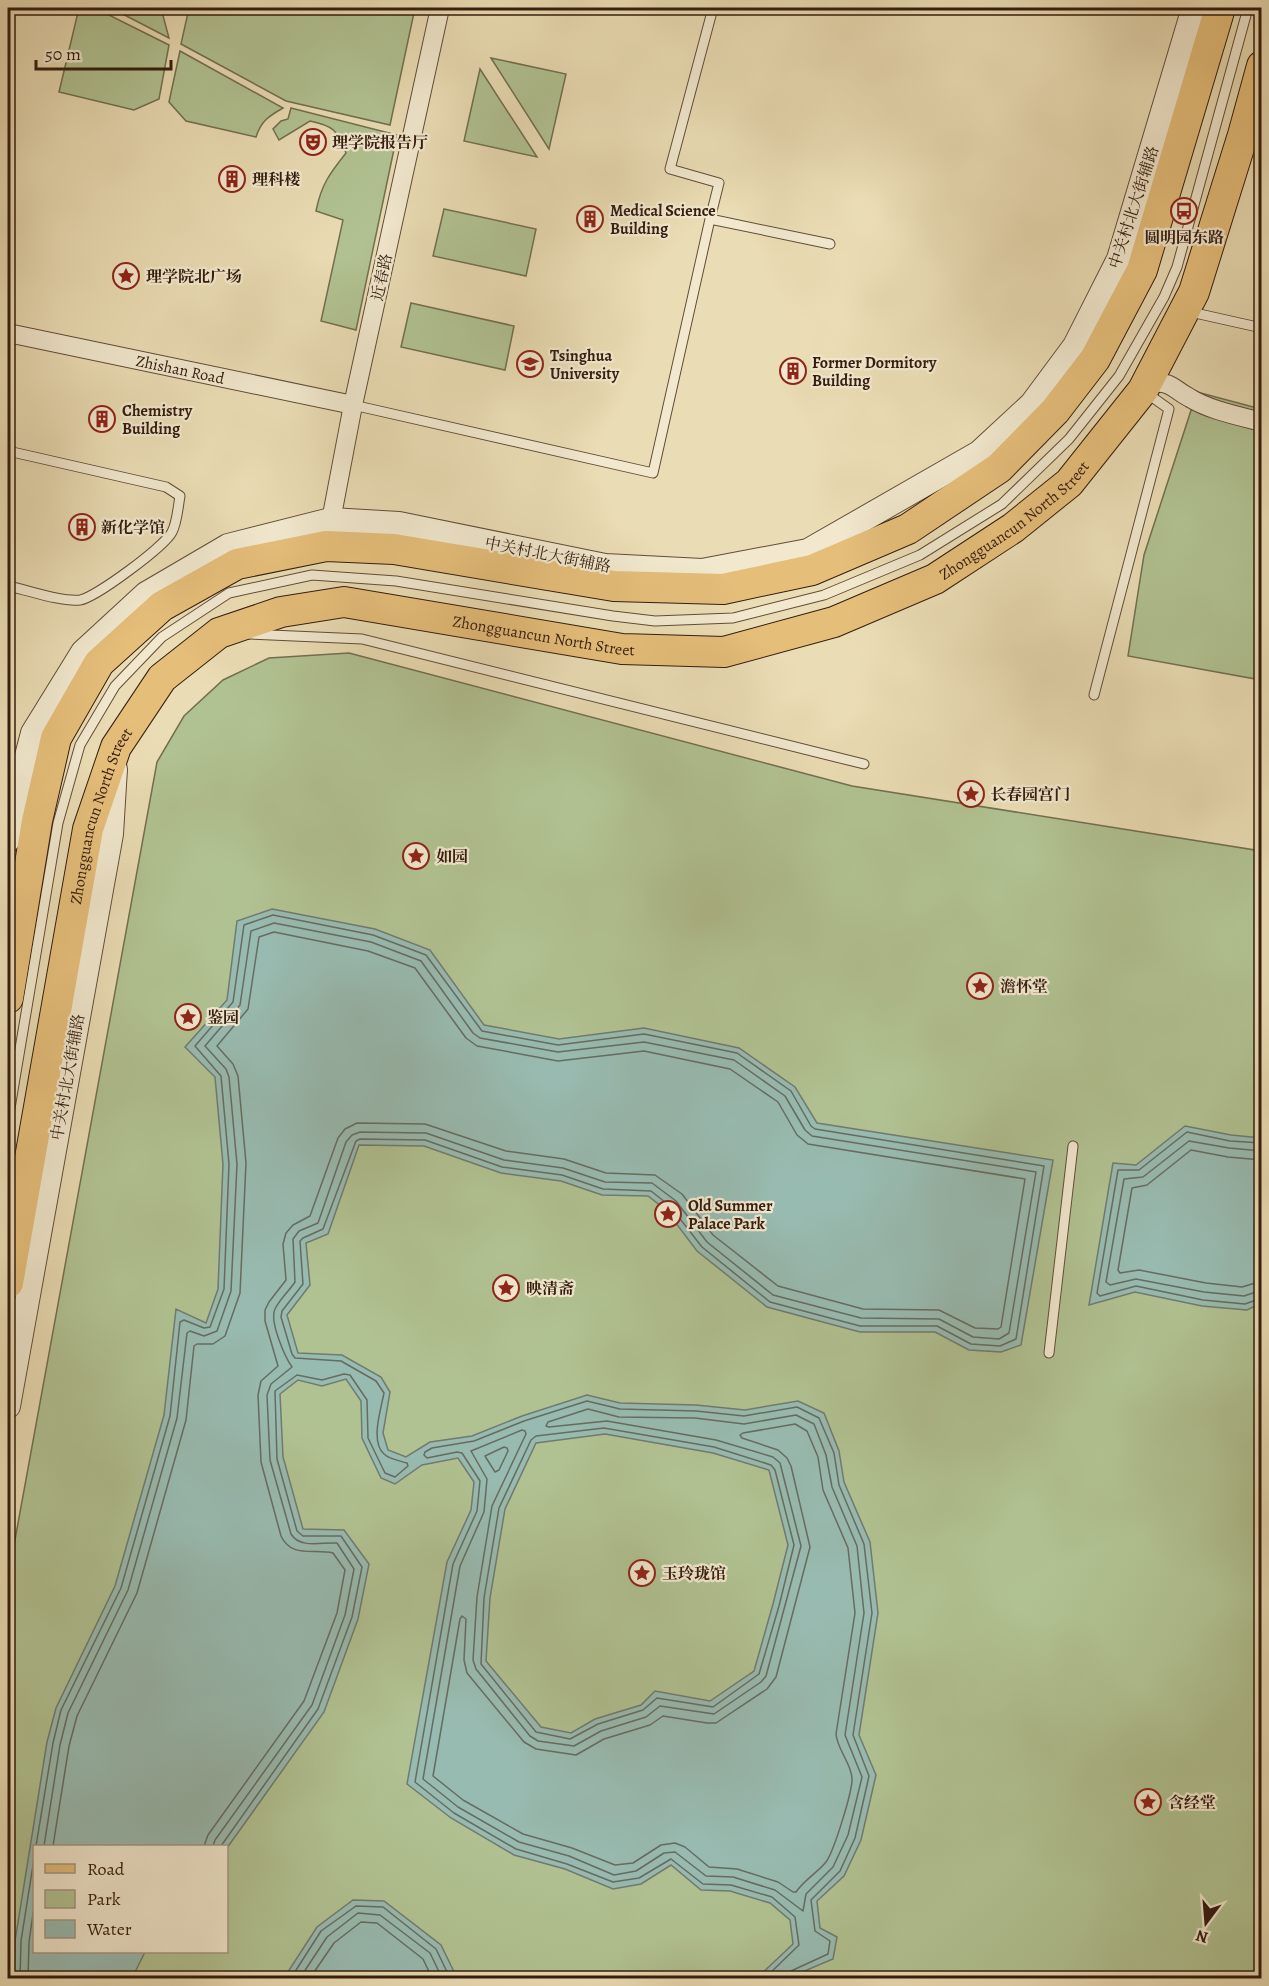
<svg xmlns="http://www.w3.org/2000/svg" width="1269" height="1986" viewBox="0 0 1269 1986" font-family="Alegreya,'Noto Serif SC',serif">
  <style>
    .green { fill: #b1c292; stroke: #726f50; stroke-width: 1.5; fill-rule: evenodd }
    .water { fill: #98bbb1; stroke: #707b70; stroke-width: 1.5; fill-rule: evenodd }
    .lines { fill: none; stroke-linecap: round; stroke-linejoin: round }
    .shore { stroke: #666c60; stroke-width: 1.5 }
    .service-casing { stroke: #624c38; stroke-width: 11 }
    .minor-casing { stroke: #624c38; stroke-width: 20 }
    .tertiary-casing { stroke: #624c38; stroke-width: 26 }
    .primary-casing { stroke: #341c0f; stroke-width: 32 }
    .service { stroke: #f1e8ce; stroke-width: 9 }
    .minor { stroke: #f1e8ce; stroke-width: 18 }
    .tertiary { stroke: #f1e8ce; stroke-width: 24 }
    .primary { stroke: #e5be7a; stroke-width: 30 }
    .labels { text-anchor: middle; stroke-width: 4.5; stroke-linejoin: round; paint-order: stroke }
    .poi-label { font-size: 16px; font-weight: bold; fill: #341c0f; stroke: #f1e8ce; text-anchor: start }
    .street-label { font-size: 16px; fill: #341c0f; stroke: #f1e8ce }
  </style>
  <rect width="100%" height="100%" fill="#eadcb4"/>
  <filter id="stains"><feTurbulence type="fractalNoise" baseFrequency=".00333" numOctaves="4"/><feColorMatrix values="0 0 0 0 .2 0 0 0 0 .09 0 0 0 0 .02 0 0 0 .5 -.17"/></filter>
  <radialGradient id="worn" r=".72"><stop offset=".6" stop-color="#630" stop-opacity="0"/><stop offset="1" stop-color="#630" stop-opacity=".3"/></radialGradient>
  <!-- green -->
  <path class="green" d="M 79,8 L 95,8 L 169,45 L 159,99 L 134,110 L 59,92 Z
    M 111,8 L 161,8 L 169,38 Z
    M 189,8 L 415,8 L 390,125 L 286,101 L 181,44 Z
    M 180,51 L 283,108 C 269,116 261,121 256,137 L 186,121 L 169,102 Z
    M 491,58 L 566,74 L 549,149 Z
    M 480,69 L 537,157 L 464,141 Z
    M 291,108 L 397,135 L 356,330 L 321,321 L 343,220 L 316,211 C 321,185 330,173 346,153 C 337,130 334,126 310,121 L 279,140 L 273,129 L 281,121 L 288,119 Z
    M 444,209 L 536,229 L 526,276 L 433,256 Z
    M 411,303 L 514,326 L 505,370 L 401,347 Z
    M 1197,392 L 1261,409 L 1261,680 L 1128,656 L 1144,555 Z
    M 349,653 L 852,786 L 1261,851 L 1261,1978 L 8,1978 L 8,1578 L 157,762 L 184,716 L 223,680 L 269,658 ZM 34,1846 L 226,1846 L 226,1952 L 34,1952 Z"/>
  <!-- water -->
  <path class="water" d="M 272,909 L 375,929 L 430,950 L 484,1025 L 559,1039 L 644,1028 L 739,1048 L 795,1087 L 817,1123 L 1053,1160 L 1021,1345 L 1001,1352 L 969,1350 L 935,1332 L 860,1332 L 767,1307 L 697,1251 L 666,1210 L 648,1196 L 602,1195 L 561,1181 L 501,1173 L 424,1146 L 359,1145 L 328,1234 L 306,1243 L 310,1285 L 287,1315 L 298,1353 L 342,1355 L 381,1377 L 390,1392 L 383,1433 L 388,1450 L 406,1457 L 430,1442 L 472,1436 L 522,1416 L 587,1395 L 620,1403 L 696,1405 L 745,1410 L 798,1401 L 824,1413 L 839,1451 L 844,1482 L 870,1542 L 878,1613 L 859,1735 L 876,1775 L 861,1840 L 844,1876 L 817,1901 L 820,1928 L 837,1937 L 833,1959 L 788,1978 L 757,1978 L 793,1944 L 790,1920 L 770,1903 L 730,1891 L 701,1890 L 671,1865 L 641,1884 L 613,1889 L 565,1869 L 514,1855 L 451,1818 L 407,1784 L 447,1562 L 471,1510 L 474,1482 L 458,1458 L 422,1465 L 395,1484 L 381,1478 L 362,1438 L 361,1401 L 346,1379 L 322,1386 L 298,1380 L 280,1394 L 283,1457 L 303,1529 L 344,1530 L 369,1564 L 358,1619 L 324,1712 L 227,1848 L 34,1846 L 34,1952 L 145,1952 L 132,1978 L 14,1978 L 15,1941 L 47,1742 L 56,1708 L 115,1586 L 164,1415 L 176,1309 L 206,1323 L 218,1289 L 223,1164 L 215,1077 L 185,1047 L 227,1000 L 237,921 ZM 605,1434 L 713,1453 L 769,1470 L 788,1545 L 773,1604 L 754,1671 L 710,1701 L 655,1691 L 641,1705 L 595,1719 L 571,1733 L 541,1727 L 486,1661 L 490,1598 L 505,1509 L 536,1443 Z
    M 1185,1126 L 1231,1135 L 1261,1138 L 1261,1303 L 1247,1310 L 1202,1306 L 1135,1292 L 1089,1305 L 1113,1163 L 1136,1165 Z
    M 353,1900 L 384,1901 L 441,1945 L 457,1978 L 284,1978 L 317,1927 Z"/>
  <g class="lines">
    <!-- shore -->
    <path class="shore" d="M 1262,1143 L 1230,1141 L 1187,1132 L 1139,1170 L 1118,1170 L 1097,1293 L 1100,1296 L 1136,1286 L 1203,1300 L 1245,1304 L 1262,1298
      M 1262,1151 L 1229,1148 L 1189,1141 L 1143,1177 L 1124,1179 L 1106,1282 L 1110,1285 L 1136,1279 L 1204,1292 L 1244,1296 L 1262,1290
      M 1262,1160 L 1228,1157 L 1191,1150 L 1147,1185 L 1132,1188 L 1118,1270 L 1120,1273 L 1139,1270 L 1206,1283 L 1242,1287 L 1262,1281
      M 588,1409 L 619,1417 L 695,1418 L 744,1424 L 796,1415 L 814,1424 L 826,1455 L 832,1487 L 857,1546 L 864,1613 L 845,1735 L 862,1777 L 848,1835 L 833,1867 L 806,1894 L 803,1911 L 775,1890 L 733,1877 L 706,1876 L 675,1852 L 664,1853 L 636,1871 L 614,1875 L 569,1856 L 519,1842 L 458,1807 L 423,1779 L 460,1566 L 484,1512 L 487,1479 L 471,1451 L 522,1430 L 525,1431 L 526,1434 L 492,1506 L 477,1597 L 473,1660 L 476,1669 L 530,1736 L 538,1741 L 574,1746 L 601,1731 L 646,1717 L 660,1706 L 714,1714 L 761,1682 L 766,1676 L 801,1546 L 780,1463 L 773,1457 L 716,1440 L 607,1421 L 549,1427 L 546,1426 L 548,1422 Z
      M 795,1424 L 807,1431 L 818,1457 L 823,1490 L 848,1548 L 855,1613 L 836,1734 C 837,1749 851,1763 852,1778 C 853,1790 834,1851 826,1862 C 817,1873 804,1880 796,1892 L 793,1892 L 778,1882 L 737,1869 L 709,1867 L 685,1847 L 675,1843 L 661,1845 L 633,1863 L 615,1865 L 572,1848 L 523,1834 L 463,1800 L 433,1776 L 460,1619 L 462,1616 L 466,1619 L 464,1660 L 467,1673 L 524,1742 L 536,1749 L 576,1755 L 604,1739 L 650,1725 L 663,1716 L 707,1723 L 716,1723 L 767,1689 L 776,1677 L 810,1547 L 791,1466 L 787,1458 L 778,1450 L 742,1438 L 740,1435 L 743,1433 Z
      M 604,1428 L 714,1447 L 771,1465 L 775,1470 L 794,1545 L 779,1606 L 759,1674 L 713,1707 L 657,1698 L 643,1710 L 598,1724 L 570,1739 L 536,1732 L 481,1664 L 484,1598 L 499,1508 L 531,1440 L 536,1436 Z
      M 504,1447 L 507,1448 L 508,1451 L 499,1470 L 495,1472 L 485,1456 Z
      M 36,1846 L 53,1743 L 61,1710 L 121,1588 L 170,1416 L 180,1322 L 184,1320 L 204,1328 L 210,1327 L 224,1289 L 229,1164 L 221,1076 L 195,1046 L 233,1002 L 244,925 L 273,915 L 373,935 L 426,955 L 482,1031 L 558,1045 L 644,1034 L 737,1053 L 791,1091 L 811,1126 L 815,1129 L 1044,1166 L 1016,1339 L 1000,1346 L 971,1344 L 937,1326 L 860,1326 L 770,1302 L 702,1247 L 670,1206 L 651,1191 L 603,1189 L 562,1175 L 502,1167 L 425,1140 L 360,1139 L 356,1141 L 323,1229 L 303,1238 L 300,1241 L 303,1284 L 282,1311 L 281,1317 L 292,1354 L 295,1358 L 341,1361 L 376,1381 L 384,1393 C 381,1409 370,1442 384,1454 C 389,1459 400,1461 407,1463 L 408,1466 L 395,1477 L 385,1473 L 368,1438 L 367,1400 L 350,1375 L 344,1374 L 322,1380 L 297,1375 L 275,1391 L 277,1459 L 297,1531 L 303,1536 L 341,1536 L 362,1567 L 352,1617 L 318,1709 L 221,1846
      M 44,1846 L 60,1745 L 68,1713 L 128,1590 L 177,1418 L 187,1333 L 190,1331 L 204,1336 L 217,1331 L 231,1291 L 237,1164 L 229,1077 L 226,1069 L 205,1046 L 240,1005 L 251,931 L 274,923 L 371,942 L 421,961 L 473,1033 L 480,1038 L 558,1052 L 644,1042 L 734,1060 L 785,1096 L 805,1130 L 812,1136 L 1036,1172 L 1009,1333 L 999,1339 L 973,1337 L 939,1319 L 861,1318 L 773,1295 L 707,1242 L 676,1201 L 652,1183 L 605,1182 L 563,1168 L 504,1160 L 426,1133 L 360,1132 L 352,1135 L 346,1142 L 318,1223 L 299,1231 L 293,1239 L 295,1282 C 289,1291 280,1299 275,1309 C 269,1321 285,1357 292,1367 L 271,1384 L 267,1395 L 270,1460 L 291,1534 C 300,1549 322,1542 337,1543 L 354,1569 L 345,1615 L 312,1705 L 215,1840 L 213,1846
      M 53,1846 L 69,1746 L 77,1716 L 137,1593 L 186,1420 L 194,1346 L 197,1344 L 213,1344 L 225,1336 L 240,1293 L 246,1163 L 238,1076 L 233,1064 L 217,1046 L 248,1009 L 259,937 L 274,932 L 368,951 L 415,968 L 466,1038 L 477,1046 L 558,1061 L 644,1051 L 730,1069 L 778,1102 L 797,1135 L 808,1144 L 1025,1179 L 1001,1327 L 998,1329 L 975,1328 L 939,1310 L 863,1309 L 778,1286 L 713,1235 L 682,1194 L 655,1175 L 606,1173 L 564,1159 L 506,1151 L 425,1124 L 357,1123 L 345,1129 L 338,1138 L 310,1216 L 293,1225 L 286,1233 L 283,1244 L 286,1280 L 269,1302 L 265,1310 L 265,1321 L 278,1366 L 261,1381 L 258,1395 L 261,1462 L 281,1536 C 292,1559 314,1548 333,1553 L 345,1570 L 337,1613 L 304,1701 L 208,1835 L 204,1846
      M 20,1978 L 21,1941 L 34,1859
      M 28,1978 L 29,1942 L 34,1907
      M 291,1978 L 321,1931 L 356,1906 L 383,1907 L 436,1949 L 450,1978
      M 300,1978 L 327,1937 L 358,1913 L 380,1915 L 430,1953 L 442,1978
      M 310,1978 L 334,1943 L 361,1922 L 377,1923 L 423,1959 L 432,1978
      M 765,1978 L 799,1945 L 795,1917 L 772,1897 L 731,1885 L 703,1884 L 671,1859 L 639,1878 L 613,1882 L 567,1864 L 516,1849 L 454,1813 L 415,1782 L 453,1564 L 477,1511 L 480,1481 L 462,1453 L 457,1452 L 427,1458 L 424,1455 L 425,1452 L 432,1448 L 474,1441 L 524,1421 L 587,1401 L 620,1409 L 696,1411 L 744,1416 L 797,1407 L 819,1418 L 834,1453 L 839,1485 L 864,1544 L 872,1613 L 853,1735 L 869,1776 L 855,1838 L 840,1871 L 811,1900 L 815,1931 L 830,1941 L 828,1954 L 791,1971 L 787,1978"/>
    <defs>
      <path id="service" d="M 710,219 L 719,183 L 670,169 L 713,8
        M 1189,317 L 1195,313 L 1262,328
        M 353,405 L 653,473 L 710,219 L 830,244
        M 8,451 L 166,487 L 180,496 C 178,507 177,523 172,532 C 165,546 95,598 80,600 C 60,602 28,590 8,586
        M 249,634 L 362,639 L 864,764
        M 1094,695 L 1169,409 L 1145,392
        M 8,1120 L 58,823 L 80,745 L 115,686 L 162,637 L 229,593 L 312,575 L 396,581 L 613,616 L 655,621 L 733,618 L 824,595 L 920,555 L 1002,504 L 1069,439 L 1119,376 L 1164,297 L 1177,267 L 1248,8
        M 1049,1353 L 1073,1146"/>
      <g id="minor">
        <path id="s1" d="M 8,333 L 353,405"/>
        <path d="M 1148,382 C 1176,383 1168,386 1190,398 C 1209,410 1239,416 1262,422"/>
        <path d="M 329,531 L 353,405 L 440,8"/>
      </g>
      <path id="tertiary" d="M 8,840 L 10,822 L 33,733 L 83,652 L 146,594 L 228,546 L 331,520 L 399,524 L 605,566 L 702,571 L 808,551 L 979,453 L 1032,404 L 1075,346 L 1119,259 L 1194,8
        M 8,1406 L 111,834 L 115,769"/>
      <g id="primary">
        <path d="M 8,998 L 37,821 L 56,738 L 99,663 L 162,606 L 237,564 L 326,546 L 394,549 L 614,586 L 723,589 L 812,570 L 908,529 L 999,468 L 1055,411 L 1095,359 L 1142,270 L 1220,8"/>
        <path id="s2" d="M 8,1283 L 88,829 L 116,747 L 162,678 L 219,633 L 281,612 L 344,602 L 622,649 L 724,652 L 834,622 L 935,579 L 1013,528 L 1069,483 L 1143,390 L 1194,292 L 1243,135 L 1262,66"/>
      </g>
    </defs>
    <!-- service casing -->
    <use href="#service" class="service-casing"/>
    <!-- minor casing -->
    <use href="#minor" class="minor-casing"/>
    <!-- tertiary casing -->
    <use href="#tertiary" class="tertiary-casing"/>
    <!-- primary casing -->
    <use href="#primary" class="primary-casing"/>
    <!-- service -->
    <use href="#service" class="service"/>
    <!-- minor -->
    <use href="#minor" class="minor"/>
    <!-- tertiary -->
    <use href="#tertiary" class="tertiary"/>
    <!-- primary -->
    <use href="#primary" class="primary"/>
  </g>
  <!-- icons -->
  <defs>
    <symbol id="theatre-ring" viewBox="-11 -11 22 22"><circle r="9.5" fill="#f1e8ce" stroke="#8f2418" stroke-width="1.5"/><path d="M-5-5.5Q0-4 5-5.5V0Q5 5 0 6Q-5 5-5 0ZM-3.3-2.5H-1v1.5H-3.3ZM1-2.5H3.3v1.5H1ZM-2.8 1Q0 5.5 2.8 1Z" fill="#8f2418"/></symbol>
    <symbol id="building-ring" viewBox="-11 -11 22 22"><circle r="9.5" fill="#f1e8ce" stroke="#8f2418" stroke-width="1.5"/><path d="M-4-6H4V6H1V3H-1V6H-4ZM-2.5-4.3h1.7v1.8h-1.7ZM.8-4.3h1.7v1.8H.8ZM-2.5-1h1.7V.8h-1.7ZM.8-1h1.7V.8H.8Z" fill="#8f2418"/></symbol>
    <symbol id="bus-ring" viewBox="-11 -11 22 22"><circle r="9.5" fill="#f1e8ce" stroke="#8f2418" stroke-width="1.5"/><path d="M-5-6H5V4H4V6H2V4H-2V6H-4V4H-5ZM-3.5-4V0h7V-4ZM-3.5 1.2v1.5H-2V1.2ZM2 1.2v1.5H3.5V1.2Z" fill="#8f2418"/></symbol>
    <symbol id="sight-ring" viewBox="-11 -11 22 22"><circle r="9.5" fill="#f1e8ce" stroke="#8f2418" stroke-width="1.5"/><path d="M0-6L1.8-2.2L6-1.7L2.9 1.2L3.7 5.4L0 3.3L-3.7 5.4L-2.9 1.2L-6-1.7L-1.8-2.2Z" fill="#8f2418"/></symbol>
    <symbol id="university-ring" viewBox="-11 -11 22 22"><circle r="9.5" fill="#f1e8ce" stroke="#8f2418" stroke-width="1.5"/><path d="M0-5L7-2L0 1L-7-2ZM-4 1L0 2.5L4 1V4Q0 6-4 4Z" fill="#8f2418"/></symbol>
  </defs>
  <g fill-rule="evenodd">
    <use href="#theatre-ring" x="298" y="127" width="30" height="30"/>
    <use href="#building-ring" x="217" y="164" width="30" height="30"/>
    <use href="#bus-ring" x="1169" y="196" width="30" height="30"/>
    <use href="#building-ring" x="575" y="204" width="30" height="30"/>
    <use href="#sight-ring" x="111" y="261" width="30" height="30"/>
    <use href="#university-ring" x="515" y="349" width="30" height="30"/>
    <use href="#building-ring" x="778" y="356" width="30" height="30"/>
    <use href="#building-ring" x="87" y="404" width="30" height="30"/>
    <use href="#building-ring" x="67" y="512" width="30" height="30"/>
    <use href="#sight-ring" x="956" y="779" width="30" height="30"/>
    <use href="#sight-ring" x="401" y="841" width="30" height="30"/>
    <use href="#sight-ring" x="965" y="971" width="30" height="30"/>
    <use href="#sight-ring" x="173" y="1002" width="30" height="30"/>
    <use href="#sight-ring" x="653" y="1199" width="30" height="30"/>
    <use href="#sight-ring" x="491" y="1273" width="30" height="30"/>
    <use href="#sight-ring" x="627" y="1558" width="30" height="30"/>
    <use href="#sight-ring" x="1133" y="1787" width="30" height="30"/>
  </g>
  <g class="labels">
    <!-- poi labels -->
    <g class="poi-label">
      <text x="332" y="148">理学院报告厅</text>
      <text x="252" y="185">理科楼</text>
      <text x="610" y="216">Medical Science<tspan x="610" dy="18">Building</tspan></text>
      <text x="1184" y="243" text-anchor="middle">圆明园东路</text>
      <text x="146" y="282">理学院北广场</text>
      <text x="550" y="361">Tsinghua<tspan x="550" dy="18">University</tspan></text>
      <text x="812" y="368">Former Dormitory<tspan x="812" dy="18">Building</tspan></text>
      <text x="122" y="416">Chemistry<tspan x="122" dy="18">Building</tspan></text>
      <text x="101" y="533">新化学馆</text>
      <text x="990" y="800">长春园宫门</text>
      <text x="436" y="862">如园</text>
      <text x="1000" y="992">澹怀堂</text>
      <text x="207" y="1023">鉴园</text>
      <text x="688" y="1211">Old Summer<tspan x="688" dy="18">Palace Park</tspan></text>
      <text x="526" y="1294">映清斋</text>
      <text x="662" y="1579">玉玲珑馆</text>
      <text x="1168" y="1808">含经堂</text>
    </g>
    <!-- street labels -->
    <g class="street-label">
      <text transform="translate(1133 207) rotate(-72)" y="6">中关村北大街辅路</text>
      <text transform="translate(381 277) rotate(-78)" y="6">近春路</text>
      <text dy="6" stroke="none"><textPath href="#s1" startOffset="176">Zhishan Road</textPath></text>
      <text dy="6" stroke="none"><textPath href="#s2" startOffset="1539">Zhongguancun North Street</textPath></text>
      <text transform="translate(548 554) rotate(11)" y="6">中关村北大街辅路</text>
      <text dy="6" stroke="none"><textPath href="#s2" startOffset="1035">Zhongguancun North Street</textPath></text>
      <text dy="6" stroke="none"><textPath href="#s2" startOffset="477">Zhongguancun North Street</textPath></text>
      <text transform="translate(67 1077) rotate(-80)" y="6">中关村北大街辅路</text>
    </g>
  </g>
  <!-- margin -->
  <rect width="1269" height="1986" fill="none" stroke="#eadcb4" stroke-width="30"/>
  <rect x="9" y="9" width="1251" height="1968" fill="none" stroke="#341c0f" stroke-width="3"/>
  <rect x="15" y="15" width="1239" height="1956" fill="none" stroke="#341c0f" stroke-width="1.5"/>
  <!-- legend -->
  <rect x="33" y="1845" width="195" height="108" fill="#f1e8ce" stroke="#a59682" stroke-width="1.5"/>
  <rect x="45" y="1864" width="30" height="9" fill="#e5be7a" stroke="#a59682" stroke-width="1.5"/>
  <text x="87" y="1875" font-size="18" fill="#341c0f">Road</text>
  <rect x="45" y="1890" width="30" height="18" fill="#b1c292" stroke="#a59682" stroke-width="1.5"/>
  <text x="87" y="1905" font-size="18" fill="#341c0f">Park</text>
  <rect x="45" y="1920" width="30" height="18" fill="#98bbb1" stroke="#a59682" stroke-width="1.5"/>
  <text x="87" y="1935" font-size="18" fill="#341c0f">Water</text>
  <!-- north arrow -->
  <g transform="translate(1206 1923) rotate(196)" stroke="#f1e8ce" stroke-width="4.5" paint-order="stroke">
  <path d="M0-4.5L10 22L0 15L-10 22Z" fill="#341c0f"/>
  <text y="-9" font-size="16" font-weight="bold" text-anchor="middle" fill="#341c0f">N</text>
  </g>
  <!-- scale -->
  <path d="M36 60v9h135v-9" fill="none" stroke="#341c0f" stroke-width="3"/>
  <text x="45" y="60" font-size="18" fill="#341c0f" stroke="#f1e8ce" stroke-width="4.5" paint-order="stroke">50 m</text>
  <rect width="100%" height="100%" filter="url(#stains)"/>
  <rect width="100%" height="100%" fill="url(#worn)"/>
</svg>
